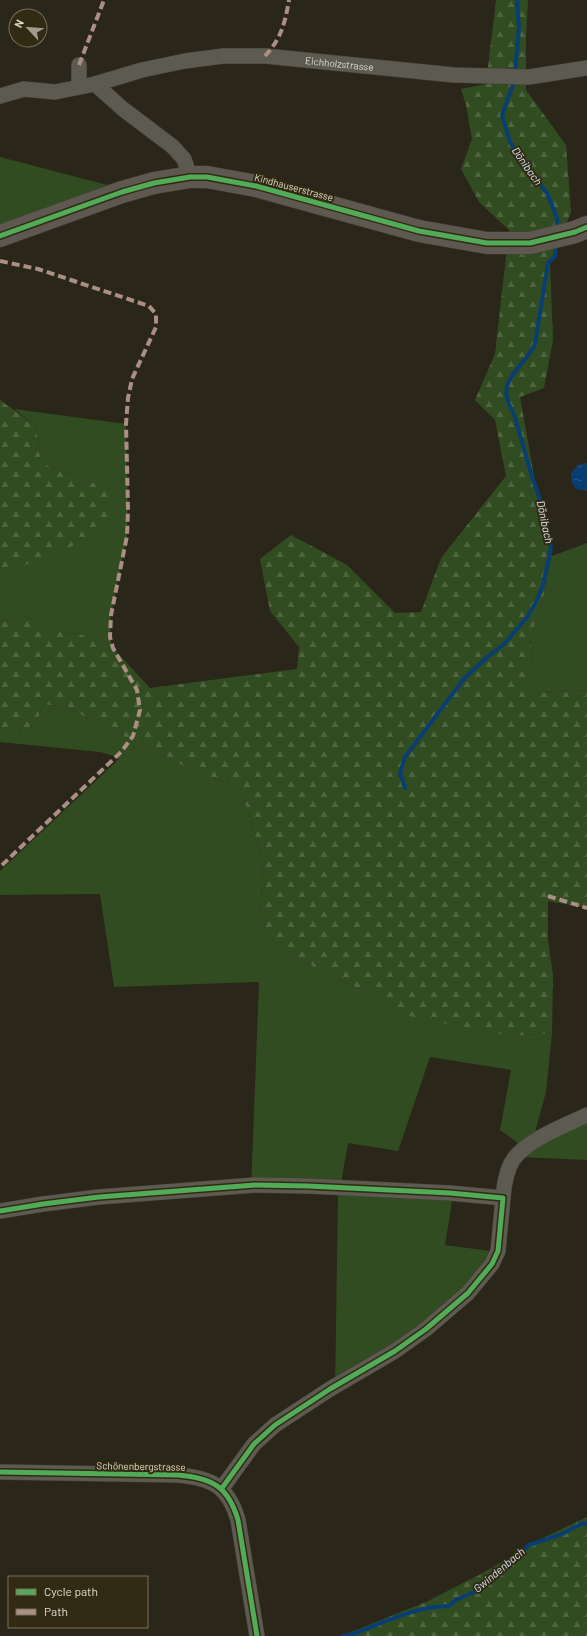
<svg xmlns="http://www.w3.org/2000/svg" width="587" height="1636" viewBox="0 0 587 1636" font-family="Barlow,sans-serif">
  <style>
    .green { fill: #324c21 }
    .forest { fill: url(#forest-firs) }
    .water { fill: url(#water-ripples) }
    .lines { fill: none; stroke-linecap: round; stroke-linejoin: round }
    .stream { stroke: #093e73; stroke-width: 4 }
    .street-casing { stroke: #444036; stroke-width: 16 }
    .secondary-casing { stroke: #444036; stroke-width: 23 }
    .street { stroke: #5d5a51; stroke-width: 15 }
    .secondary { stroke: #5e5850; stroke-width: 22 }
    .quiet { stroke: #ac8f84; stroke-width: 4; stroke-dasharray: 8 4; stroke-linecap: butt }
    .cycleway-casing { stroke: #322a13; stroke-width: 8 }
    .cycleway { stroke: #51ab58; stroke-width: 5 }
    .labels { text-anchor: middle; stroke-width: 4; stroke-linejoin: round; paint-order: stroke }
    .street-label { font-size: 10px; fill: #e0dbcd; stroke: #322a13 }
    .water-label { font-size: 11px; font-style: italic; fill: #d7e5f8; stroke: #322a13 }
  </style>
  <defs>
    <pattern id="forest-firs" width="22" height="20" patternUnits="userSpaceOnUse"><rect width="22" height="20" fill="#324c21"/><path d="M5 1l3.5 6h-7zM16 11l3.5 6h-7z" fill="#4f6540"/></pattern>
    <pattern id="water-ripples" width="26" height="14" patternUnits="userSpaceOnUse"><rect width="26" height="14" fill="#093e73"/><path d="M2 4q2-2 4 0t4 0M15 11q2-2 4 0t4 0" fill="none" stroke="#2d5986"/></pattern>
  </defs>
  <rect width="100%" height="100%" fill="#2b261a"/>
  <!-- green -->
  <path class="green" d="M 0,157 L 115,187 L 0,229 Z
    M 14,409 L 126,424 L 128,509 L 127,536 L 111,615 L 110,637 L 113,648 L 83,635 L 55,631 L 22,615 L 9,622 L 0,620 L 0,572 L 110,489 L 43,464 L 39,452 L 36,426 Z
    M 587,543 L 587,690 L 541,693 L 524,685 L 533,658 L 530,638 L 542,603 L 552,556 Z
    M 42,704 L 66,707 L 182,765 L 241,789 L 263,862 L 260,924 L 282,951 L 352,986 L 377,994 L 390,1012 L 514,1036 L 552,1033 L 546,1092 L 534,1136 L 587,1113 L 587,1160 L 520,1157 L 522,1146 L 500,1130 L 511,1070 L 430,1057 L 398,1151 L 348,1143 L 341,1183 L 454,1189 L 445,1245 L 498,1252 L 491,1268 L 335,1392 L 338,1193 L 251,1190 L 259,982 L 114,987 L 100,894 L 0,895 L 0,871 L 119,759 L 114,756 L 100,752 L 0,742 L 0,732 L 24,733 L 38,719 Z"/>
  <!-- forest -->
  <path class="forest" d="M 496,0 L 528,0 L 526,39 L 526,90 L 566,145 L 571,212 L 550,262 L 553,340 L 544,388 L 520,397 L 544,532 L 552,556 L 542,603 L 530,638 L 533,658 L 524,685 L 541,693 L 587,690 L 587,908 L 548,901 L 548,940 L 553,975 L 552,1033 L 514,1036 L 476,1030 L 390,1012 L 377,994 L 352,986 L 282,951 L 260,924 L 263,862 L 241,789 L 182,765 L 66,707 L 42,704 L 38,719 L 24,733 L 0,732 L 0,620 L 9,622 L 22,615 L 55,631 L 83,635 L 113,648 L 150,688 L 297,669 L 299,647 L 270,611 L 260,559 L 291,535 L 347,565 L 395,613 L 421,612 L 441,558 L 506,476 L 495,420 L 475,400 L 495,354 L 509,230 L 479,202 L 461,169 L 472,139 L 466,105 L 461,89 L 486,84 Z
    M 0,400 L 36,426 L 39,452 L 43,464 L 110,489 L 110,521 L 79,543 L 41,560 L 0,572 Z
    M 587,1517 L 587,1636 L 341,1636 L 426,1602 L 481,1574 L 543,1538 Z"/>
  <!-- water -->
  <path class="water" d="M 587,463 L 587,491 L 576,489 L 572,483 L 571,473 L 578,465 Z"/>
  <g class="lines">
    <!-- stream -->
    <path class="stream" d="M 515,73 L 519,28 L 517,0
      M 514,82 L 502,115 L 510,142 L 524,165 L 547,193 L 557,218 L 557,227
      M 405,788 L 400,773 L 405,757 L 463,680 L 486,658 L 504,644 L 528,616 L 536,602 L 543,585 L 551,548 L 545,513 L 532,477 L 514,414 C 492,380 523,370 535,344 L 548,263 L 555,256 L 556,247
      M 343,1636 L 350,1635 C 381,1624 415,1606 449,1606 L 456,1600 L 474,1592 L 529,1545 L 562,1534 L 583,1523 L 587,1524"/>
    <defs>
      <g id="street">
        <path d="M 95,84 L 123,109 L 172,146 L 184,159 L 190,177"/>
        <path d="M 79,87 L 79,65"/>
        <path id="s1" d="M 0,96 L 24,89 L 55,92 L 95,84 L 142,70 L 185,61 L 223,56 L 265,56 L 454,75 L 529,77 L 587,68"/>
        <path d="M 503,1198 C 504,1185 506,1171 513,1160 C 526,1140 566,1125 587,1115"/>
        <path d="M 0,1211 L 43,1204 L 99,1197 L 255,1185 L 308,1186 L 450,1193 L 503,1198 L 498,1251 L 492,1264 L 468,1293 L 426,1329 L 395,1351 L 330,1389 L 275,1425 L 254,1444 L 222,1488"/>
        <path d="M 0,1472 L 178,1475 C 212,1478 228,1486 238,1520 L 257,1636"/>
      </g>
      <path id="secondary" d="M 0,236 L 122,192 L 154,183 L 190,177 L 207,177 L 256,186 L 419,231 L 487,243 L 530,243 L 575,232 L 587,227"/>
    </defs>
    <!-- street casing -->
    <use href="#street" class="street-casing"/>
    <!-- secondary casing -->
    <use href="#secondary" class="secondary-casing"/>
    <!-- street -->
    <use href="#street" class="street"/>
    <!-- secondary -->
    <use href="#secondary" class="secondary"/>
    <!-- quiet -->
    <path class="quiet" d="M 265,56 C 281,39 285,23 289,0
      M 79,65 L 104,0
      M 0,261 L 38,269 L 149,306 L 156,314 L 156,327 L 132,379 L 128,398 L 126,424 L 128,509 L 127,536 L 111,615 L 110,637 L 113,648 L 137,690 L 140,710 L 133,736 L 121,752 L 0,867
      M 548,896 L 587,908"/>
    <defs>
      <path id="cycleway" d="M 0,236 L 122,192 L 154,183 L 190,177 L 207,177 L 256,186 L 419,231 L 487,243 L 530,243 L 575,232 L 587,227
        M 0,1211 L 43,1204 L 99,1197 L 255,1185 L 308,1186 L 450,1193 L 503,1198 L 498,1251 L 492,1264 L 468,1293 L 426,1329 L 395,1351 L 330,1389 L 275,1425 L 254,1444 L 222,1488
        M 0,1472 L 178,1475 C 212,1478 228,1486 238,1520 L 257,1636"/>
    </defs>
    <!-- cycleway casing -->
    <use href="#cycleway" class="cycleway-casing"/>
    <!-- cycleway -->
    <use href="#cycleway" class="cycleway"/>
  </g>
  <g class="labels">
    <!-- street labels -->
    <g class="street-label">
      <text dy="4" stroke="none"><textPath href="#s1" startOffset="345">Eichholzstrasse</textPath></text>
      <text transform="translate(294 187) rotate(15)" y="4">Kindhauserstrasse</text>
      <text transform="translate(141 1466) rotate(1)" y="4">Schönenbergstrasse</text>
    </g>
    <!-- water labels -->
    <g class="water-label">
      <text transform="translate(527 166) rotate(55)" y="4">Dönibach</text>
      <text transform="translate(545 522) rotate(78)" y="4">Dönibach</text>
      <text transform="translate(499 1570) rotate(-40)" y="4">Gwindenbach</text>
    </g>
  </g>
  <!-- legend -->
  <rect x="8" y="1576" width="140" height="52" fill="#322a13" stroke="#78715d"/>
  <rect x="16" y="1589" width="20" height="6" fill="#51ab58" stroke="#78715d"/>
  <text x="44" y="1596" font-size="12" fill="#e0dbcd">Cycle path</text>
  <rect x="16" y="1609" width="20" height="6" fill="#ac8f84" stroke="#78715d"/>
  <text x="44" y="1616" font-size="12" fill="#e0dbcd">Path</text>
  <!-- north arrow -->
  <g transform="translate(28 28) rotate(296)"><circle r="19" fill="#322a13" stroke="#78715d"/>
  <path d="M0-3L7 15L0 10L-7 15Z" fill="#a19c8e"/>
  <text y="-6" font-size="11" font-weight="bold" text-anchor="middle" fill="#e0dbcd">N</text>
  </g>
</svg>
